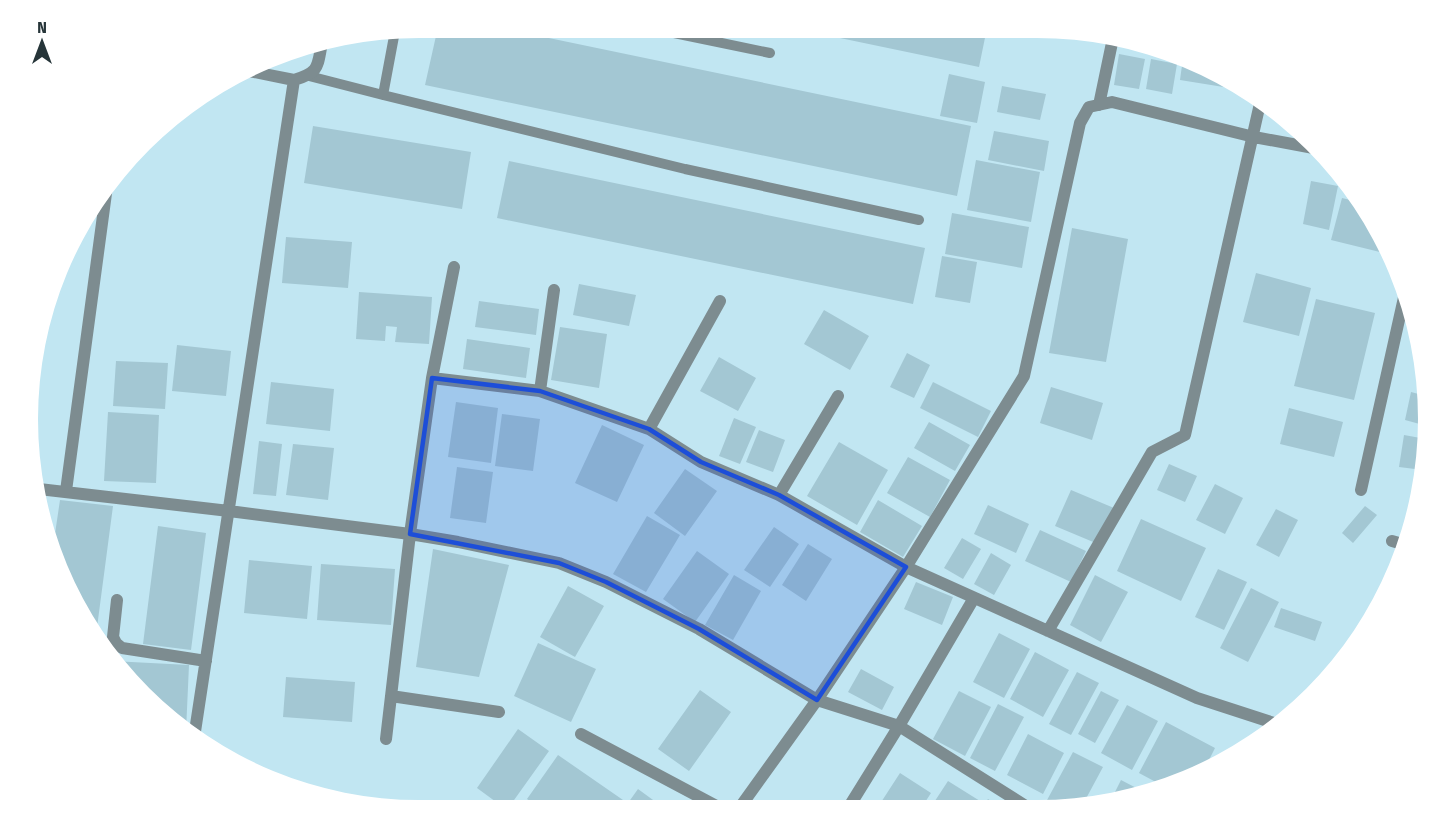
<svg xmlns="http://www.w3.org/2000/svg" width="1455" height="838" viewBox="0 0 1455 838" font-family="'Fira Sans Condensed',sans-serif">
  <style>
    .building { fill: #a3c7d3 }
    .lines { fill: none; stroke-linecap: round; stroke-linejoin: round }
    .service { stroke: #7d8c90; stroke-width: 10 }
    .minor { stroke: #7d8c90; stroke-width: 12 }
    .marked { fill: #1d4ed8; fill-opacity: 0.2; stroke: #1d4ed8; stroke-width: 4.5; stroke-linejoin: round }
  </style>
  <rect width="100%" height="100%" fill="#c1e6f2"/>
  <!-- building -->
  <path class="building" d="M 438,27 L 496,27 L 971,126 L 957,196 L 425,85 Z
    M 792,28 L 987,28 L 979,67 Z
    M 1133,42 L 1162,48 L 1176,55 L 1132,47 Z
    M 1119,54 L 1145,59 L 1139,89 L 1114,85 Z
    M 1183,58 L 1237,85 L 1236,89 L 1180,80 Z
    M 1151,59 L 1177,64 L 1172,94 L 1146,89 Z
    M 949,74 L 985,82 L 977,123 L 940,116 Z
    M 1002,86 L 1046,94 L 1040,120 L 997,112 Z
    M 313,126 L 471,152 L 462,209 L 304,183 Z
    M 994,131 L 1049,141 L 1044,171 L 988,160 Z
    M 976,160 L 1040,172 L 1031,222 L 967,210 Z
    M 509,161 L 925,248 L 913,304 L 497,218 Z
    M 1311,181 L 1338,186 L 1329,230 L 1303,224 Z
    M 1342,198 L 1363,203 L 1389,251 L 1388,254 L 1331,240 Z
    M 952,213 L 1029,227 L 1022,268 L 945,254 Z
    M 1072,228 L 1128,239 L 1106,362 L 1049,353 Z
    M 286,237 L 352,242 L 348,288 L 282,283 Z
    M 942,256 L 977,262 L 970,303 L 935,297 Z
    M 1256,273 L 1311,288 L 1299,336 L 1243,322 Z
    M 579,284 L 636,295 L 629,326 L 573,315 Z
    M 359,292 L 432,297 L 429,344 L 395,342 L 397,327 L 386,326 L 385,341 L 356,339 Z
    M 1316,299 L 1375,313 L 1354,400 L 1294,386 Z
    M 479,301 L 539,309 L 536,335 L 475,327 Z
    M 824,310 L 869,336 L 850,370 L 804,344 Z
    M 560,327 L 607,334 L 599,388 L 551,380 Z
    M 467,339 L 530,348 L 526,378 L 463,369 Z
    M 177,345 L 231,351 L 226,396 L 172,391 Z
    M 907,353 L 930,365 L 914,398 L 890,387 Z
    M 719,357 L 756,378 L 738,411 L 700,391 Z
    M 116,361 L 168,363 L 165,409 L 113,406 Z
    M 271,382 L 334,389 L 330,431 L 266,424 Z
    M 933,382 L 991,411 L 978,437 L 920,408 Z
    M 1051,387 L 1103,403 L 1092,440 L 1040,423 Z
    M 1411,392 L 1426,396 L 1427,426 L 1405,420 Z
    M 456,402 L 498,408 L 491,463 L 448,457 Z
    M 1289,408 L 1343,422 L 1334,457 L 1280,444 Z
    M 108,412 L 159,415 L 156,483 L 104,481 Z
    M 502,414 L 540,419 L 533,471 L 495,466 Z
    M 734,418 L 756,427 L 740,464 L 719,456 Z
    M 929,422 L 970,445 L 955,471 L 914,448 Z
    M 602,425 L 644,445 L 617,502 L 575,483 Z
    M 759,430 L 785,440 L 773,472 L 746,462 Z
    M 1404,435 L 1426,439 L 1423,470 L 1399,467 Z
    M 259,441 L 282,444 L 276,496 L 253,494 Z
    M 839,442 L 888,470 L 857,525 L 807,496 Z
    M 293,444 L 334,448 L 328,500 L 286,495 Z
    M 908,457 L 950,480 L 930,517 L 887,493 Z
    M 1169,464 L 1197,476 L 1185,502 L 1157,490 Z
    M 457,467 L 493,472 L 486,523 L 450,518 Z
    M 685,469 L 717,491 L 685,536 L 654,513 Z
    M 1215,484 L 1243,498 L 1225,534 L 1196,520 Z
    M 1071,490 L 1114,508 L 1098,544 L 1055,526 Z
    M 60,500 L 113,506 L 96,635 L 52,554 Z
    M 878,500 L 922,526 L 903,557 L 860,532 Z
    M 988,505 L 1029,524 L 1016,553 L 974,534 Z
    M 1365,506 L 1377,515 L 1353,543 L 1342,533 Z
    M 1276,509 L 1298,520 L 1279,557 L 1256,545 Z
    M 647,516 L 680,535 L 646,592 L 613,574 Z
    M 1141,519 L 1206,548 L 1181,601 L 1117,571 Z
    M 158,526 L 206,533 L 191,650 L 143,644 Z
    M 774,527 L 799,544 L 770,587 L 744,570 Z
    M 1040,530 L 1086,551 L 1071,582 L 1025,561 Z
    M 962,538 L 981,549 L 963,579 L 944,568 Z
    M 808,544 L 832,559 L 806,601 L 782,585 Z
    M 433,549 L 509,565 L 479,677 L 416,667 Z
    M 697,551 L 729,574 L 695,622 L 663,599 Z
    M 991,553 L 1011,565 L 994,595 L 974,584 Z
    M 249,560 L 312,566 L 307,619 L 244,613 Z
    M 321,564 L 395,569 L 391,625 L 317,620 Z
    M 1218,569 L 1247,582 L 1224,630 L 1195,617 Z
    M 734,575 L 761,591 L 733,640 L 705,625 Z
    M 1095,575 L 1128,592 L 1101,642 L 1070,625 Z
    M 916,582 L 953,597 L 942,625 L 904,609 Z
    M 568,586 L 604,606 L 575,657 L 540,637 Z
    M 1251,588 L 1279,602 L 1248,662 L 1220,648 Z
    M 1281,608 L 1322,622 L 1315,641 L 1274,627 Z
    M 999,633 L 1030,649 L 1004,698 L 973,682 Z
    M 538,643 L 596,669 L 571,722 L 514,696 Z
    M 1035,652 L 1069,670 L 1043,717 L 1010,699 Z
    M 112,661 L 189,665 L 186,731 Z
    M 861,669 L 894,687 L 882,710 L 848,692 Z
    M 1077,672 L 1099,683 L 1071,735 L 1049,724 Z
    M 286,677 L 355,682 L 352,722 L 283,717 Z
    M 700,690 L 731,712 L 689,771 L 658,749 Z
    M 959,691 L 991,707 L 965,756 L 933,739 Z
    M 1101,691 L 1119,700 L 1095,743 L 1078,734 Z
    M 998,704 L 1024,717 L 995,771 L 970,758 Z
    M 1127,705 L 1158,721 L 1132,770 L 1101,753 Z
    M 1166,722 L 1215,748 L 1203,772 L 1167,788 L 1139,773 Z
    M 518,729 L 549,751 L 507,810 L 477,788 Z
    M 1028,734 L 1064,753 L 1043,794 L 1007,775 Z
    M 1073,752 L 1103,767 L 1082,806 L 1062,810 L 1046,802 Z
    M 558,755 L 623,800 L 615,810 L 543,810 L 527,799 Z
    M 900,773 L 931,793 L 920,810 L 876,810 Z
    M 1121,780 L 1146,793 L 1111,800 Z
    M 948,781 L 980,801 L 974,810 L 929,810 Z
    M 638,789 L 664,808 L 663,810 L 623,810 Z
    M 988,799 L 1005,810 L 980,810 Z"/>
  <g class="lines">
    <!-- service -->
    <path class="service" d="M 645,27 L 770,53
      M 309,76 L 383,95 L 685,169 L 919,220
      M 383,95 L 395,31"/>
    <!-- minor -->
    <path class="minor" d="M 294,80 C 320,72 317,67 322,43
      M 1099,105 L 1113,38
      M 432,378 L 540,391 L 649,429 L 701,462 L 779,495 L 906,567 L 1197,698 L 1277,724
      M 540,391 L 554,290
      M 649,429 L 720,301
      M 39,489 L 229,511 L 410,534 L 458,542 L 559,563 L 606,582 L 699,629 L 817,700 L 899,726 L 1032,810
      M 1361,490 L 1405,293
      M 66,491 L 107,186
      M 779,495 L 838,396
      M 1392,541 L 1406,545
      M 117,600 L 113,637 L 116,643 L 122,648 L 206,661
      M 1048,631 L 1152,452 L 1185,435 L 1261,99
      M 391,696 L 499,712
      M 581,734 L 724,810
      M 194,738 L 294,80 L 249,71
      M 386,739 L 410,534 L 432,378 L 454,267
      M 738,810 L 817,700 L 906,567 L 1024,376 L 1080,123 L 1089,107 L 1112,102 L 1254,137 L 1319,149
      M 847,810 L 899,726 L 974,598"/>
  </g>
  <!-- marked area -->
  <path class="marked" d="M 432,378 L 540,391 L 649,429 L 701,462 L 779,495 L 906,567 L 817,700 L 699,629 L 606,582 L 559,563 L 410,534 Z"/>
  <!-- crop -->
  <path d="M0 0H1455V838H0ZM419 38H1037A381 381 0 0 1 1418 419V419A381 381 0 0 1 1037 800H419A381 381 0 0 1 38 419V419A381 381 0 0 1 419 38Z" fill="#fff" fill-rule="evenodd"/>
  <!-- north arrow -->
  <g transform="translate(42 42)" stroke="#ffffff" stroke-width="4.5" paint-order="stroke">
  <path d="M0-4.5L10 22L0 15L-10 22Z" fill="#263539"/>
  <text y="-9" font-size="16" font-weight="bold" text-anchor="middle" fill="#263539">N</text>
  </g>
</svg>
